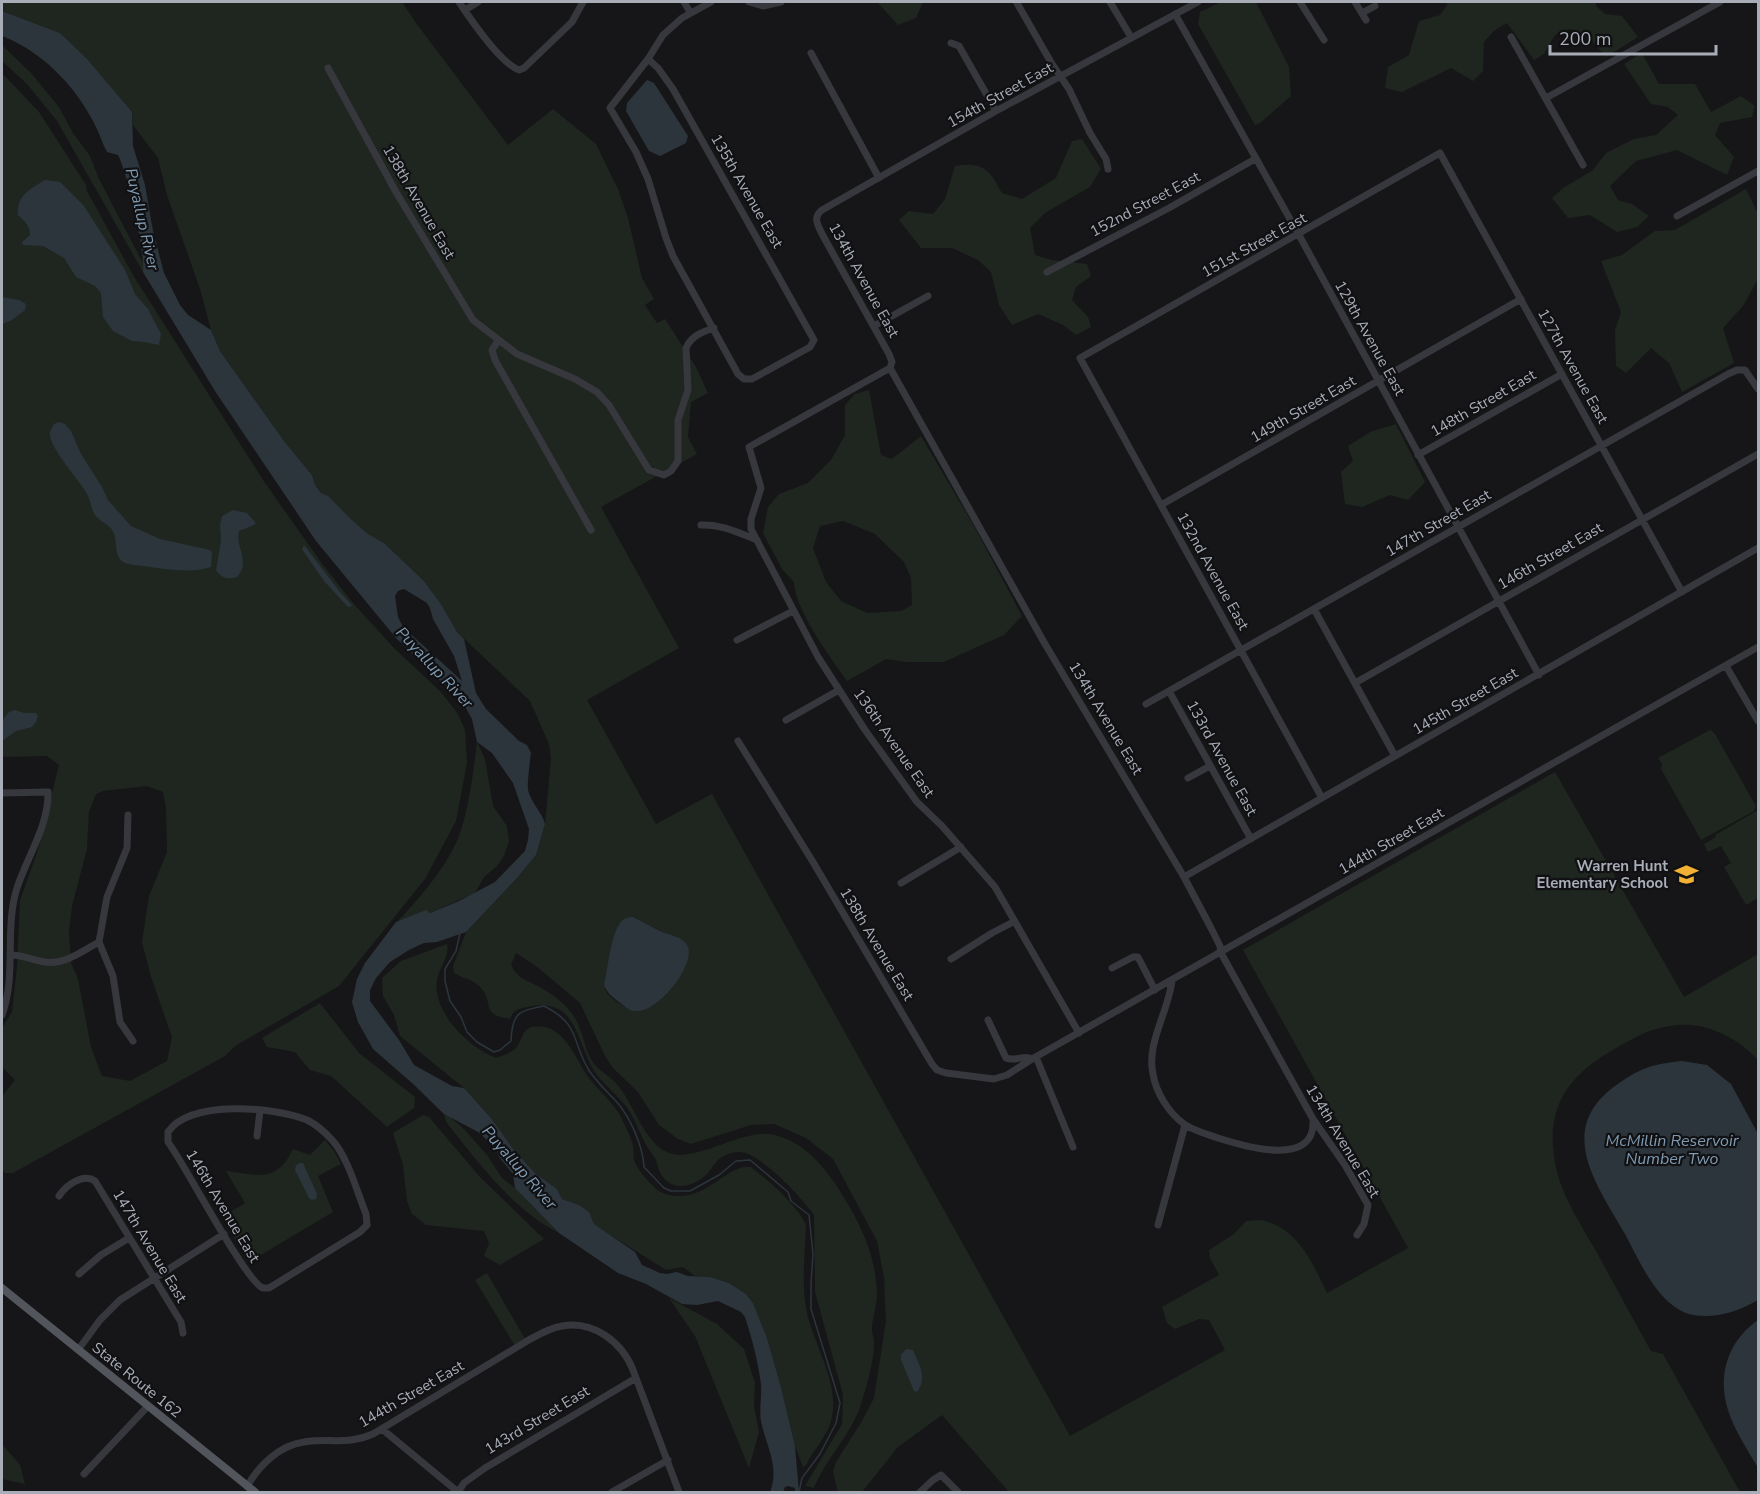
<svg xmlns="http://www.w3.org/2000/svg" width="1760" height="1494" viewBox="0 0 1760 1494" font-family="'Nunito Sans',sans-serif">
  <style>
    .green { fill: #1e261f; fill-rule: evenodd }
    .water { fill: #2c353c; fill-rule: evenodd }
    .lines { fill: none; stroke-linecap: round; stroke-linejoin: round }
    .stream { stroke: #2c353c; stroke-width: 1.5 }
    .minor { stroke: #37383d; stroke-width: 7 }
    .major { stroke: #53555c; stroke-width: 8 }
    .labels { text-anchor: middle; stroke-width: 4.5; stroke-linejoin: round; paint-order: stroke }
    .street-label { font-size: 15px; fill: #a8adb8; stroke: #111113 }
    .poi-label { font-size: 15px; font-weight: bold; fill: #a8adb8; stroke: #111113; text-anchor: end }
    .water-label { font-size: 16px; font-style: italic; fill: #7f9bb3; stroke: #111113 }
  </style>
  <rect width="100%" height="100%" fill="#161618"/>
  <!-- green -->
  <path class="green" d="M 2,2 L 402,2 L 416,23 L 508,145 L 553,109 L 596,144 L 618,189 L 628,218 L 642,278 L 654,299 L 645,305 L 657,323 L 665,319 L 696,367 L 708,393 L 691,402 L 688,437 L 697,454 L 601,507 L 679,648 L 587,700 L 656,824 L 712,794 L 1070,1436 L 1225,1350 L 1209,1320 L 1199,1319 L 1175,1329 L 1167,1323 L 1162,1307 L 1219,1275 L 1210,1258 L 1209,1250 L 1234,1234 L 1246,1221 C 1252,1221 1259,1219 1265,1221 C 1299,1230 1313,1264 1327,1293 L 1408,1248 L 1243,950 L 1555,772 L 1684,997 L 1758,954 L 1758,1060 C 1742,1042 1716,1027 1691,1025 C 1664,1023 1641,1033 1618,1047 C 1578,1069 1549,1097 1553,1147 C 1555,1186 1577,1218 1596,1251 C 1614,1284 1632,1317 1651,1351 L 1663,1354 L 1740,1492 L 1009,1492 L 942,1415 L 898,1447 L 862,1492 L 838,1492 L 833,1472 L 836,1462 L 862,1421 L 874,1398 L 886,1321 L 884,1278 L 877,1241 L 833,1159 L 806,1138 L 774,1124 L 751,1125 L 691,1144 L 678,1139 L 659,1125 L 638,1092 L 613,1068 L 605,1056 L 580,1003 L 536,966 L 516,953 L 511,965 C 517,978 526,980 538,986 C 548,991 563,1002 570,1011 C 582,1025 583,1045 592,1061 C 598,1070 608,1075 615,1082 C 634,1102 643,1143 669,1153 C 698,1163 744,1127 775,1135 C 802,1142 818,1160 834,1182 C 857,1216 876,1252 877,1294 C 877,1307 872,1318 872,1330 C 872,1335 875,1339 874,1344 C 874,1359 867,1386 862,1401 C 853,1433 826,1458 814,1488 L 805,1486 L 842,1424 L 843,1395 L 815,1292 L 814,1215 C 803,1199 759,1151 739,1152 C 732,1152 723,1155 718,1160 C 714,1164 711,1170 707,1174 C 695,1186 674,1192 663,1177 C 659,1172 658,1166 656,1160 C 653,1155 649,1150 646,1145 C 640,1134 636,1122 630,1112 C 620,1096 604,1086 594,1071 C 575,1039 577,996 527,1007 C 518,1009 513,1010 510,1019 C 478,1014 496,1002 479,986 C 472,979 462,978 454,973 L 453,966 L 466,932 L 517,878 L 536,855 L 545,824 L 551,758 L 549,744 L 530,701 L 457,632 L 440,603 L 424,581 L 384,543 L 368,534 L 352,520 L 328,497 L 321,493 L 315,485 L 312,475 L 284,441 L 220,351 L 211,330 L 201,292 L 167,195 L 158,158 L 133,125 L 132,112 L 60,33 L 2,11 ZM 634,917 L 660,931 L 677,937 L 630,1010 C 623,1005 612,1000 607,993 C 597,978 626,931 634,917 Z
    M 877,2 L 923,2 L 916,18 L 898,25 Z
    M 1221,2 L 1256,2 L 1289,67 L 1291,96 L 1260,123 L 1255,125 L 1198,24 L 1200,12 Z
    M 1446,2 L 1596,2 L 1596,6 L 1605,14 L 1622,16 L 1638,37 L 1606,57 L 1587,35 L 1570,29 L 1555,35 L 1544,54 L 1534,60 L 1507,23 L 1495,30 L 1484,42 L 1483,71 L 1473,81 L 1451,68 L 1402,92 L 1385,88 L 1388,67 L 1409,55 L 1419,21 L 1440,15 L 1447,5 Z
    M 2,45 L 31,73 L 59,107 L 73,133 L 90,156 L 99,179 L 144,265 L 143,272 L 57,121 L 27,84 L 2,61 Z
    M 1642,53 L 1659,84 L 1695,84 L 1711,112 L 1741,96 L 1755,106 L 1752,117 L 1720,123 L 1715,135 L 1734,157 L 1727,175 L 1677,150 L 1636,161 L 1610,186 L 1618,200 L 1632,204 L 1649,216 L 1637,227 L 1617,232 L 1590,215 L 1568,218 L 1552,198 L 1563,188 L 1593,170 L 1606,153 L 1634,139 L 1656,135 L 1678,115 L 1668,107 L 1651,104 L 1624,64 Z
    M 2,73 L 39,112 L 86,185 L 87,191 L 133,275 L 263,480 L 323,565 L 353,603 L 394,648 L 441,692 L 458,714 L 465,730 L 467,763 L 456,821 L 425,879 L 339,986 L 235,1046 L 225,1056 L 13,1173 L 5,1173 L 2,1170 L 2,1096 L 15,1080 L 2,1067 L 2,1028 L 12,1012 L 17,967 L 20,900 L 37,853 L 59,765 L 47,756 L 2,757 ZM 147,786 L 163,792 L 166,808 L 167,852 L 149,896 L 142,942 L 151,977 L 172,1037 L 167,1061 L 130,1081 L 102,1076 L 91,1047 L 78,979 L 71,963 L 69,932 L 72,906 L 87,849 L 89,812 L 96,794 L 103,791 Z
    M 1082,139 L 1101,169 L 1090,187 L 1045,213 L 1030,228 L 1035,255 L 1052,260 L 1087,264 L 1091,276 L 1076,287 L 1072,300 L 1088,317 L 1091,327 L 1076,335 L 1063,325 L 1038,314 L 1012,325 L 999,305 L 991,272 L 978,260 L 952,248 L 921,248 L 899,220 L 909,211 L 933,214 L 945,199 L 955,166 C 983,161 990,170 1002,193 L 1022,199 L 1056,178 L 1072,141 Z
    M 1746,189 L 1758,214 L 1758,279 L 1743,306 L 1723,328 L 1734,363 L 1682,392 L 1669,363 L 1651,348 L 1626,373 L 1616,366 L 1615,330 L 1621,312 L 1601,261 L 1622,255 L 1655,231 L 1675,230 Z
    M 869,390 L 881,455 L 892,459 L 921,436 L 974,526 L 1022,616 L 1004,635 L 944,662 L 906,662 L 886,659 L 847,681 C 830,657 795,610 794,582 L 782,569 L 763,533 L 768,507 L 779,494 L 808,483 L 831,460 L 845,435 L 845,405 L 855,394 ZM 843,521 L 875,534 L 904,562 L 911,578 L 912,605 L 901,611 L 867,613 L 841,601 L 826,582 L 813,548 L 820,526 Z
    M 1396,424 L 1425,482 L 1408,500 L 1390,495 L 1362,507 L 1345,504 L 1341,472 L 1353,461 L 1348,446 L 1370,432 Z
    M 1708,731 L 1711,730 L 1715,734 L 1756,806 L 1754,811 L 1701,840 L 1661,769 L 1662,764 L 1658,758 Z
    M 477,742 L 485,759 L 493,806 L 507,826 L 509,841 L 504,856 L 497,866 L 484,877 L 475,893 L 430,913 L 426,911 L 397,922 C 420,898 451,862 461,830 C 469,805 474,769 477,742 Z
    M 1758,810 L 1758,898 L 1746,905 L 1724,867 L 1731,863 L 1721,846 L 1708,852 L 1704,844 L 1716,837 L 1715,835 Z
    M 447,944 C 450,956 439,968 437,980 C 432,1012 468,1047 496,1058 C 502,1056 511,1053 516,1048 C 522,1041 522,1029 532,1027 C 563,1020 575,1059 589,1078 C 599,1091 613,1102 621,1117 C 625,1126 631,1136 633,1146 C 634,1150 633,1155 634,1160 C 636,1168 655,1191 663,1193 C 704,1208 725,1163 751,1167 C 769,1181 797,1205 806,1225 C 805,1254 801,1285 807,1313 C 815,1348 841,1385 831,1421 C 827,1436 813,1451 806,1465 L 803,1467 L 795,1446 L 781,1387 L 767,1338 L 753,1303 L 746,1294 L 729,1283 L 710,1277 L 695,1276 L 683,1267 L 666,1270 L 593,1224 C 587,1208 578,1205 562,1199 L 557,1189 L 535,1173 L 514,1150 L 491,1118 L 464,1088 L 400,1036 L 394,1015 L 383,996 L 382,978 L 401,961 Z
    M 320,1003 L 359,1053 L 415,1097 L 414,1108 L 387,1127 L 331,1076 L 310,1070 L 295,1052 L 267,1047 L 262,1038 Z
    M 444,1114 L 448,1115 L 464,1129 L 487,1155 L 502,1178 L 515,1188 L 559,1233 C 513,1210 478,1162 446,1122 Z
    M 423,1115 L 429,1117 L 480,1177 L 544,1239 L 500,1265 L 484,1256 L 489,1243 L 484,1231 L 426,1225 L 412,1214 L 407,1201 L 403,1165 L 393,1133 Z
    M 325,1140 L 334,1151 L 341,1164 L 318,1176 L 333,1212 L 249,1262 L 222,1217 L 245,1203 L 226,1171 C 258,1175 277,1183 293,1149 L 310,1155 Z
    M 487,1273 L 525,1339 L 515,1346 L 475,1280 Z
    M 669,1298 L 717,1324 L 744,1349 L 755,1383 L 754,1406 L 759,1432 L 749,1468 L 695,1336 Z
    M 2,1444 L 20,1465 L 25,1484 L 2,1479 Z"/>
  <!-- water -->
  <path class="water" d="M 2,11 L 60,33 L 87,59 L 132,112 L 133,146 L 145,185 L 153,231 L 164,273 L 180,305 L 188,315 L 211,330 L 220,351 L 284,441 L 312,475 L 315,485 L 321,493 L 328,496 L 352,520 L 368,534 L 384,543 L 424,581 L 441,604 L 457,632 L 464,639 L 476,693 L 486,709 L 519,741 L 527,745 L 531,753 C 530,759 527,785 528,790 C 531,803 542,812 545,824 L 536,855 L 517,878 L 466,932 L 437,942 L 424,943 L 409,950 L 390,962 L 376,978 L 370,990 L 370,1001 L 399,1040 L 414,1065 L 452,1086 L 464,1088 L 491,1118 L 514,1150 L 535,1173 L 557,1189 L 562,1199 L 579,1205 L 589,1212 L 594,1224 L 635,1252 L 642,1265 L 660,1273 L 667,1274 L 677,1272 L 688,1276 L 710,1277 L 729,1283 L 746,1294 L 753,1303 L 767,1338 L 781,1387 L 795,1446 L 799,1492 L 795,1492 L 795,1488 L 788,1486 L 785,1487 L 783,1492 L 770,1492 C 780,1467 766,1446 761,1421 C 759,1409 762,1397 761,1384 C 758,1361 752,1339 745,1317 L 741,1312 L 718,1301 L 697,1305 L 682,1304 L 646,1284 L 618,1273 L 559,1233 L 515,1188 L 513,1174 L 499,1157 L 497,1151 L 487,1140 L 478,1132 L 444,1114 L 412,1083 L 373,1049 L 358,1022 L 352,1002 L 357,979 L 365,963 L 396,922 L 426,910 L 430,913 L 459,901 L 495,882 L 525,851 L 528,840 L 529,829 L 513,783 L 492,753 L 477,742 L 472,719 L 463,703 L 396,638 L 316,541 L 215,391 L 143,272 C 145,253 128,174 118,155 L 107,152 C 102,143 99,132 94,123 C 75,85 41,51 2,36 ZM 404,589 L 427,603 L 430,608 L 433,619 L 454,656 L 462,681 L 403,627 L 398,617 L 395,596 L 398,591 Z
    M 647,80 L 654,83 L 688,136 L 686,143 L 660,156 L 649,151 L 626,111 L 627,103 Z
    M 45,180 L 60,182 L 84,206 L 125,270 L 135,294 L 148,309 L 161,334 L 159,345 L 144,342 L 132,341 L 113,331 L 103,317 L 101,293 L 95,286 L 76,277 L 64,258 L 43,246 L 23,245 L 22,242 L 30,235 C 30,226 25,221 18,215 C 16,196 30,189 45,180 Z
    M 2,297 L 19,300 L 26,304 L 25,310 L 12,320 L 2,324 Z
    M 59,422 L 65,424 L 71,431 L 81,454 L 102,487 L 108,500 L 131,526 L 160,539 L 210,550 L 212,552 L 211,567 C 188,574 166,569 143,566 C 137,565 130,565 125,563 C 113,556 118,544 114,534 C 111,524 101,523 95,515 C 91,509 91,501 87,494 C 80,480 47,446 50,432 C 51,430 53,425 54,424 Z
    M 233,510 L 247,513 L 256,523 L 254,525 L 239,531 C 235,547 251,562 237,577 C 228,580 221,578 216,570 L 221,541 L 220,525 L 222,516 Z
    M 304,545 L 340,592 L 351,604 L 352,606 L 348,607 L 324,581 L 302,549 Z
    M 15,710 L 24,713 L 36,713 L 38,716 L 36,722 L 32,727 L 16,731 L 2,741 L 2,721 L 9,712 Z
    M 633,917 C 642,921 650,926 658,930 C 667,935 681,935 687,945 C 698,962 658,1014 635,1011 C 629,1011 624,1006 619,1002 C 612,997 607,993 604,985 C 608,969 611,928 624,919 C 625,918 632,917 633,917 Z
    M 1682,1061 L 1707,1065 L 1731,1084 L 1758,1134 L 1758,1300 C 1739,1311 1717,1319 1693,1315 C 1659,1308 1640,1262 1625,1234 C 1597,1185 1555,1130 1615,1086 C 1640,1068 1652,1064 1682,1061 Z
    M 300,1163 L 303,1163 L 317,1194 L 316,1199 L 312,1200 L 309,1198 L 295,1170 L 296,1165 Z
    M 1758,1320 L 1758,1468 C 1748,1450 1734,1430 1728,1410 C 1717,1375 1728,1341 1758,1320 Z
    M 906,1349 L 913,1350 C 919,1365 928,1377 917,1392 L 914,1391 L 901,1360 L 901,1355 Z"/>
  <g class="lines">
    <!-- stream -->
    <path class="stream" d="M 460,933 L 456,951 L 445,969 L 445,981 L 450,1001 L 461,1017 L 467,1032 L 477,1042 L 494,1052 L 500,1050 L 511,1041 C 512,1013 518,1011 544,1006 C 582,1025 571,1043 590,1072 C 598,1083 606,1091 615,1100 C 630,1116 643,1146 644,1167 L 664,1188 L 671,1191 L 690,1191 L 719,1175 L 736,1161 L 750,1160 L 788,1192 L 791,1201 L 809,1215 L 813,1254 L 811,1284 L 811,1309 L 840,1403 L 836,1423 L 820,1454 L 802,1478 L 799,1492"/>
    <!-- minor -->
    <path class="minor" d="M 459,2 C 471,20 500,63 519,70 L 524,68 L 572,22 L 583,2
      M 684,2 L 690,12
      M 749,2 L 763,6 L 781,2
      M 1110,2 L 1131,37
      M 1198,2 L 996,111 L 822,210 C 813,217 817,224 822,234 L 889,354 L 892,362 L 890,368 L 1045,644 L 1184,877 L 1211,928 L 1220,946 L 1221,953 L 1313,1119 L 1345,1165 L 1368,1205 L 1364,1224 L 1357,1235
      M 1300,2 L 1324,40
      M 1355,2 L 1366,20
      M 1017,3 L 1052,64 L 1069,89 L 1090,133 L 1106,159 L 1108,169
      M 465,10 L 478,2
      M 1362,13 L 1375,6
      M 1175,14 L 1299,235 L 1539,675
      M 1511,37 L 1583,165
      M 951,43 L 959,46 L 996,111
      M 811,53 L 879,178
      M 648,59 L 658,68 L 673,89 L 814,340 L 810,347 L 752,379 L 744,379 L 738,374 L 673,256 L 666,238 L 648,179 L 636,152 L 610,108 L 648,59 L 663,35 L 682,18 L 711,2
      M 328,68 L 396,192 L 473,320 L 517,354 L 575,379 L 597,392 L 609,405 L 649,470 L 664,475 L 671,471 L 678,461 L 678,420 L 688,390 L 686,348 C 691,336 702,332 714,328
      M 1546,98 L 1720,2
      M 1677,216 L 1758,171
      M 1047,272 L 1169,208 L 1255,159
      M 874,326 L 928,296
      M 498,341 L 492,350 L 495,360 L 591,530
      M 890,368 L 749,447 L 761,488 L 751,519 L 751,529 L 818,657 L 865,730 L 917,802 L 942,826 L 995,887 L 1079,1033
      M 1418,455 L 1562,374
      M 1161,505 L 1521,299
      M 701,525 C 721,524 739,533 757,540
      M 1314,609 L 1395,756
      M 737,640 L 793,611
      M 1726,666 L 1758,721
      M 1355,683 L 1758,454
      M 1169,691 L 1251,839
      M 1146,704 L 1728,374 L 1737,370 L 1745,370 L 1758,389
      M 786,720 L 839,690
      M 738,741 L 813,862 L 932,1064 L 937,1070 L 946,1073 L 994,1079 L 1007,1075 L 1032,1059 L 1758,647
      M 1188,778 L 1210,766
      M 2,793 L 48,792 C 49,825 27,857 17,888 C 4,929 17,974 2,1015
      M 1322,798 L 1080,358 L 1440,153 L 1682,592
      M 128,815 L 127,848 L 107,897 L 99,942 L 113,976 L 120,1022 L 133,1041
      M 1184,877 L 1758,548
      M 901,883 L 961,847
      M 11,955 C 23,955 33,960 45,962 C 64,965 83,951 99,942
      M 951,959 L 992,933 L 1015,921
      M 1112,968 L 1133,957 L 1138,957 L 1155,990
      M 1172,980 C 1169,1011 1146,1043 1153,1074 C 1156,1093 1169,1113 1184,1124 C 1194,1131 1207,1134 1218,1138 C 1243,1146 1317,1169 1313,1119
      M 988,1020 L 1006,1058 C 1016,1062 1024,1054 1032,1059
      M 1036,1057 L 1073,1147
      M 168,1132 C 190,1099 275,1107 307,1120 C 317,1125 325,1132 332,1140 C 348,1157 357,1192 366,1214 L 367,1225
      M 168,1132 L 168,1142 C 186,1166 245,1281 263,1288
      M 257,1136 L 260,1111
      M 59,1196 C 66,1185 83,1173 95,1181 L 173,1309 L 181,1322 L 183,1333
      M 1158,1225 L 1185,1125
      M 79,1274 L 101,1255 L 129,1238
      M 263,1288 L 269,1288 L 360,1232 L 367,1225
      M 78,1350 L 100,1320 L 120,1300 L 224,1234
      M 382,1429 L 458,1492
      M 84,1474 L 148,1406
      M 247,1487 C 258,1466 280,1445 304,1442 C 329,1438 348,1445 373,1434 L 527,1341 C 538,1335 549,1328 562,1326 C 593,1320 622,1342 633,1370 L 679,1492
      M 458,1492 L 464,1483 L 485,1468 L 636,1378
      M 612,1492 L 668,1460
      M 920,1492 L 933,1480 L 941,1475 L 958,1492"/>
    <!-- major -->
    <path class="major" d="M 2,1288 L 255,1492"/>
  </g>
  <!-- icons -->
  <defs>
    <symbol id="school-bare" viewBox="-9 -9 18 18"><path d="M0-5L7-2L0 1L-7-2ZM-4 1L0 2.5L4 1V4Q0 6-4 4Z" fill="#f2b134" stroke="#111113" stroke-width="2.5" paint-order="stroke"/></symbol>
  </defs>
  <g fill-rule="evenodd">
    <use href="#school-bare" x="1670" y="858" width="33" height="33"/>
  </g>
  <g class="labels">
    <!-- street labels -->
    <g class="street-label">
      <text transform="translate(1000 95) rotate(-29)" y="5">154th Street East</text>
      <text transform="translate(747 191) rotate(60)" y="5">135th Avenue East</text>
      <text transform="translate(419 202) rotate(60)" y="5">138th Avenue East</text>
      <text transform="translate(1145 204) rotate(-28)" y="5">152nd Street East</text>
      <text transform="translate(1254 245) rotate(-29)" y="5">151st Street East</text>
      <text transform="translate(864 280) rotate(61)" y="5">134th Avenue East</text>
      <text transform="translate(1370 338) rotate(61)" y="5">129th Avenue East</text>
      <text transform="translate(1573 366) rotate(61)" y="5">127th Avenue East</text>
      <text transform="translate(1483 403) rotate(-30)" y="5">148th Street East</text>
      <text transform="translate(1303 409) rotate(-30)" y="5">149th Street East</text>
      <text transform="translate(1438 523) rotate(-30)" y="5">147th Street East</text>
      <text transform="translate(1550 556) rotate(-30)" y="5">146th Street East</text>
      <text transform="translate(1213 571) rotate(61)" y="5">132nd Avenue East</text>
      <text transform="translate(1465 701) rotate(-30)" y="5">145th Street East</text>
      <text transform="translate(1106 718) rotate(59)" y="5">134th Avenue East</text>
      <text transform="translate(894 743) rotate(55)" y="5">136th Avenue East</text>
      <text transform="translate(1222 758) rotate(61)" y="5">133rd Avenue East</text>
      <text transform="translate(1391 841) rotate(-30)" y="5">144th Street East</text>
      <text transform="translate(877 944) rotate(59)" y="5">138th Avenue East</text>
      <text transform="translate(1343 1141) rotate(59)" y="5">134th Avenue East</text>
      <text transform="translate(223 1206) rotate(59)" y="5">146th Avenue East</text>
      <text transform="translate(150 1246) rotate(59)" y="5">147th Avenue East</text>
      <text transform="translate(137 1380) rotate(39)" y="5">State Route 162</text>
      <text transform="translate(411 1394) rotate(-30)" y="5">144th Street East</text>
      <text transform="translate(537 1420) rotate(-31)" y="5">143rd Street East</text>
    </g>
    <!-- poi labels -->
    <g class="poi-label">
      <text x="1668" y="871">Warren Hunt<tspan x="1668" dy="17">Elementary School</tspan></text>
    </g>
    <!-- water labels -->
    <g class="water-label">
      <text transform="translate(143 219) rotate(77)" y="6">Puyallup River</text>
      <text transform="translate(435 667) rotate(47)" y="6">Puyallup River</text>
      <text x="1672" y="1146">McMillin Reservoir<tspan x="1672" dy="18">Number Two</tspan></text>
      <text transform="translate(520 1167) rotate(49)" y="6">Puyallup River</text>
    </g>
  </g>
  <!-- border -->
  <rect width="1760" height="1494" fill="none" stroke="#a8adb8" stroke-width="6"/>
  <!-- scale -->
  <path d="M1550 45v9h166v-9" fill="none" stroke="#a8adb8" stroke-width="3"/>
  <text x="1559" y="45" font-size="18" fill="#a8adb8" stroke="#111113" stroke-width="4.5" paint-order="stroke">200 m</text>
</svg>
